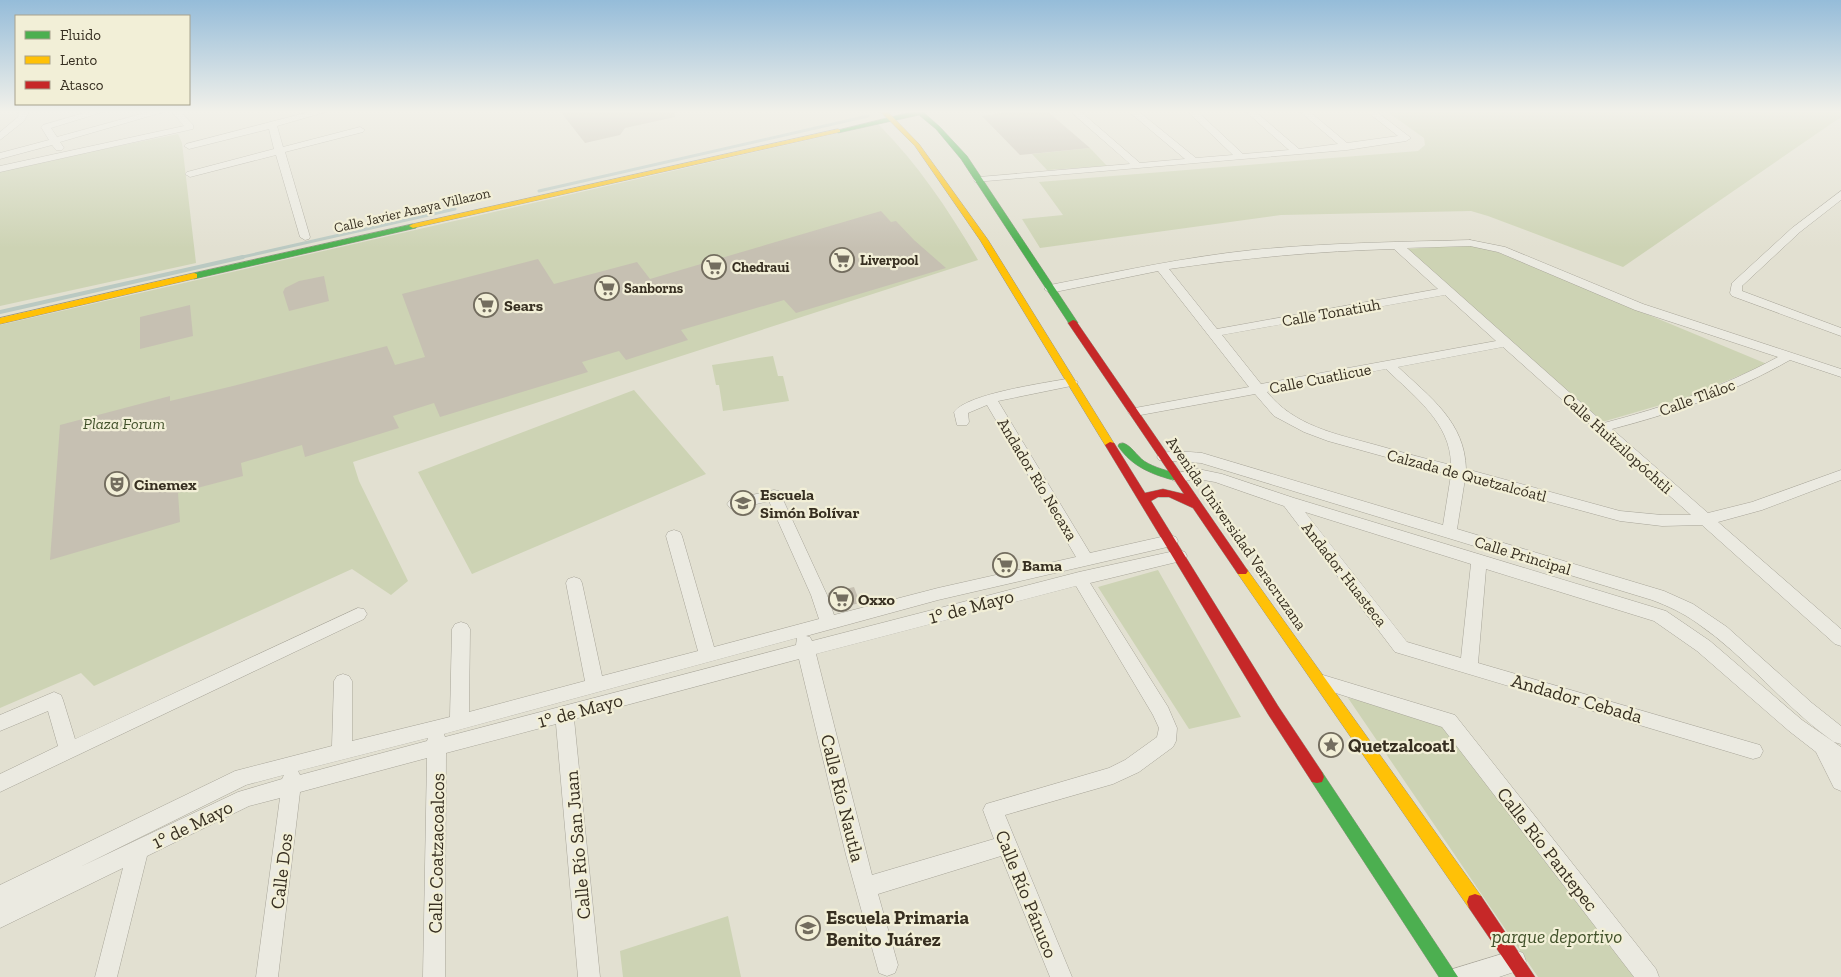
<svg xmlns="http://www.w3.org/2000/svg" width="1841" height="977" viewBox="0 0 1841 977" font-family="'Zilla Slab',serif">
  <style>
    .green { fill: #cdd3b4 }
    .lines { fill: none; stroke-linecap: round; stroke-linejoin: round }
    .stream-far1 { stroke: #bac9c2; stroke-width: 3 }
    .stream { stroke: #bac9c2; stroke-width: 4 }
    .building { fill: #c6c0b2 }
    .street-casing { stroke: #a8a599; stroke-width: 1 }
    .fast-casing { stroke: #989589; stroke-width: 1 }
    .slow-casing { stroke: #989589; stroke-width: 1 }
    .jam-casing { stroke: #989589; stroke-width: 1 }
    .street { fill: #ebeae1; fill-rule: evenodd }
    .fast { fill: #4caf50; fill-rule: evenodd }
    .slow { fill: #ffc107; fill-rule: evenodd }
    .jam { fill: #c62828; fill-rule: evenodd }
    .labels { text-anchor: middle; stroke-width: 4.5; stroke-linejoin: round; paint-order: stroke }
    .far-street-label { font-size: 14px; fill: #372f21; stroke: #f2efd7 }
    .far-poi-label { font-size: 14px; font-weight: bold; fill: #372f21; stroke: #f2efd7; text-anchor: start }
    .poi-label { font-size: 16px; font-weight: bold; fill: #372f21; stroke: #f2efd7; text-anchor: start }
    .street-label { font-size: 16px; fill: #372f21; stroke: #f2efd7 }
    .park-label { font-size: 16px; font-style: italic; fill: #41512a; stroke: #f2efd7 }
    .near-street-label { font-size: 19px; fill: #372f21; stroke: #f2efd7 }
    .near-poi-label { font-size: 19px; font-weight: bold; fill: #372f21; stroke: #f2efd7; text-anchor: start }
    .near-park-label { font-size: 19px; font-style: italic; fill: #41512a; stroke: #f2efd7 }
  </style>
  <rect width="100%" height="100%" fill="#e2e0d1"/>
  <!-- green -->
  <path class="green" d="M 1386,111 L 1841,111 L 1841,117 L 1623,267 L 1488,216 L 1471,211 L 1281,215 L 1040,248 L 1022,219 L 1063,215 L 1039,182 L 1418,151 L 1425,145 L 1424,138 Z
    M 878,124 C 919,165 949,211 978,260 L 353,462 L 359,481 L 408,581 L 391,595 L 352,569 L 94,686 L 81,673 L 0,708 L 0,325 Z
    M 178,134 L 182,143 L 196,263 L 0,306 L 0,170 Z
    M 1090,148 L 1107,166 L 1047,170 L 1032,154 Z
    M 1468,245 L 1497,252 L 1767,364 L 1688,397 L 1602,422 L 1404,249 Z
    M 773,356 L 778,376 L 783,376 L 789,401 L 723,411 L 719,385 L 716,385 L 712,365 Z
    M 634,390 L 706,474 L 472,574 L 418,472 Z
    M 1158,570 L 1241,717 L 1189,729 L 1098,587 Z
    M 1348,698 L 1404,711 L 1445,724 L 1637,977 L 1538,977 Z
    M 728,916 L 741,977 L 623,977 L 620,951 Z"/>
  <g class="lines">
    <!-- stream-far1 -->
    <path class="stream-far1" d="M 539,191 L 868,116
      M 238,258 L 455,209"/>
    <!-- stream -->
    <path class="stream" d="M 0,312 L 243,257"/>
  </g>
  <!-- building -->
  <path class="building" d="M 560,111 L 675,111 L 675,117 L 625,128 L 620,135 L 585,143 Z
    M 1013,111 L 1047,111 L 1090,148 L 1020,155 L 982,116 Z
    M 881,211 L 891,222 L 896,221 L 914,240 L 946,268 L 796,313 L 784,300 L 681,330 L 688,340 L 626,360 L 619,351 L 582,362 L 588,372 L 440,417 L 434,403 L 393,416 L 399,428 L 305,457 L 302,445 L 241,463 L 243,476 L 178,493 L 180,522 L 50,560 L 60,425 L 170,396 L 170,401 L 233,386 L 387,346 L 395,365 L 425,357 L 402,294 L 538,259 L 554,284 L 637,262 L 650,279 Z
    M 324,276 L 329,301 L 289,311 L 283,292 L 285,288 L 299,281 Z
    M 190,305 L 193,336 L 140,349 L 140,317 Z
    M 854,587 L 860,603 L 834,609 L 828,593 Z"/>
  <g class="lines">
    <defs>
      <path id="street" d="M 19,111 L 28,111 L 28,114 L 24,121 L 0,140 L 0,132 L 18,117 Z
        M 91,111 L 106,111 L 51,128 L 57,137 L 152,111 L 167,111 L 60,142 L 64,148 L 62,150 L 56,150 L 52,145 L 0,159 L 0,153 L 49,140 L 41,127 L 43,125 Z
        M 171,111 L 180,111 L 193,125 L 193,129 L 0,172 L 0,166 L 184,126 Z
        M 313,111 L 329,111 L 277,126 L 283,147 L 360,127 L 365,130 L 363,132 L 285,152 L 310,237 L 309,239 L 305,240 L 300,237 L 276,155 L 190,177 L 185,174 L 187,172 L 274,149 L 269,129 L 189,149 L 184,146 L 186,144 Z
        M 1070,111 L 1080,111 L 1140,163 L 1185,159 L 1128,111 L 1138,111 L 1196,158 L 1233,155 L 1187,111 L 1197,111 L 1243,154 L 1289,150 L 1245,111 L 1255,111 L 1299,149 L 1338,144 L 1299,111 L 1309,111 L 1347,143 L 1398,136 L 1366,111 L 1376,111 L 1411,138 L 1406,141 L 1347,150 L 975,182 L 974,180 L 979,177 L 1130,164 Z
        M 1841,191 L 1841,200 L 1800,232 L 1742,286 L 1742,291 L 1841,328 L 1841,336 L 1732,296 L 1730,293 L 1732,283 L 1792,228 Z
        M 1470,240 L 1505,247 L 1643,304 L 1841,369 L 1841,377 L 1790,360 C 1734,392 1674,413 1612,429 L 1708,513 L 1752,502 L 1841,470 L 1841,480 L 1762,510 L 1718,522 L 1841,629 L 1841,646 L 1835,644 L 1702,525 L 1662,526 L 1620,521 L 1465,479 L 1457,529 L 1664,591 L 1693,604 L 1727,627 L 1812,703 L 1841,726 L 1841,744 L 1834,742 C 1784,707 1747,657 1697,623 C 1683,613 1668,606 1652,600 L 1201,463 L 1159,460 L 1157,457 L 1159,454 C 1173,450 1188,452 1202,453 L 1443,525 L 1451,475 L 1328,441 L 1304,432 L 1274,416 L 1255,394 L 1135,416 L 1130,415 L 1128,412 L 1135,408 L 1249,387 L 1158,271 L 1050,293 L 1044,289 L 1050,285 C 1117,272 1185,257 1253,250 C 1325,243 1397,242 1470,240 ZM 1470,246 L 1498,252 L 1635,310 L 1778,357 C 1723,387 1665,407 1604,423 L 1407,248 ZM 1394,249 L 1438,289 L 1217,329 L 1169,269 C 1244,258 1318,251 1394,249 ZM 1445,295 L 1496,341 L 1261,384 L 1222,335 ZM 1503,347 L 1691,515 L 1662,515 L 1620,511 L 1466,469 C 1465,422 1430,397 1398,367 ZM 1386,369 C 1414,396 1451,423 1451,465 C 1426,459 1401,452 1376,445 C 1336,434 1294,426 1267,392 Z
        M 1071,378 L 1078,382 L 1076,385 L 998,401 L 1090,553 L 1170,535 L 1176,537 L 1178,541 L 1176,545 L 938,600 L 806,636 L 810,637 L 812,641 L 1079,572 L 1179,550 L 1185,552 L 1187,556 L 1185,560 L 1090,583 L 1168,707 L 1177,728 L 1176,741 L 1173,747 L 1139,772 L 1113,784 L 1005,815 L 1072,977 L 1050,977 L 1001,856 L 878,894 L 898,965 L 895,973 L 887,976 L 879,973 L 846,855 L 799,659 L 574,719 L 600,977 L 578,977 L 556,724 L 446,753 L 445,977 L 423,977 L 427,758 L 300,792 L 278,977 L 256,977 L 280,798 L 249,806 L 147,856 L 117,977 L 95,977 L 123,868 L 0,928 L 0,885 L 235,771 L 332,746 L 334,681 L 337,676 L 343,674 L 349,676 L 352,681 L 352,741 L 450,717 L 452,629 L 455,624 L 461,622 L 467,624 L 470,629 L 469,712 L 585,681 L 566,583 L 568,579 L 574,577 L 580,579 L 582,583 L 602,676 L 698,651 L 666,536 L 668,532 L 674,530 L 680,532 L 682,536 L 714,647 L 819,619 L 811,595 L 769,501 L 735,509 L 730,508 L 727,504 L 730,500 L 774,490 L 779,491 L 827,595 L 834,615 L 938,588 L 1076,557 L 987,405 L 968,413 L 969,422 L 967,425 L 957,425 L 954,412 C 968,393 1047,383 1071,378 ZM 1076,586 L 1153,715 L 1159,728 L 1157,737 L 1125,760 L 1109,768 L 986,804 L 983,810 L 994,839 L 872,875 L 816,654 ZM 797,638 L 796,645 L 445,737 L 444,734 ZM 428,738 L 427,741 L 300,775 L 298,771 ZM 284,775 L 282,779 L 238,792 L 80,867 L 246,785 Z
        M 1198,469 L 1222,474 L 1294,498 L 1666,611 L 1710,641 L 1802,720 L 1841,747 L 1841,791 L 1834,788 L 1816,752 L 1789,731 L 1697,651 L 1654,621 L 1486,569 L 1478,663 L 1753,743 L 1760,745 L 1763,751 L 1760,757 L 1753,759 L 1395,652 L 1284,506 L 1215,482 L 1198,479 L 1177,482 L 1172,480 L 1170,477 L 1172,474 ZM 1305,512 L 1471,564 L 1461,658 L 1407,642 Z
        M 358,608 L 364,609 L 367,614 L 364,619 L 0,792 L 0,774 L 58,746 L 48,711 L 0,731 L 0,715 L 54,692 L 61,695 L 63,700 L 75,739 Z
        M 1323,675 L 1455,715 L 1656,969 L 1659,977 L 1634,977 L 1442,727 L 1317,687 L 1314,682 L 1317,677 Z
        M 1515,950 L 1523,953 L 1526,961 L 1523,969 L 1499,977 L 1450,977 L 1453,969 Z"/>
      <path id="fast" d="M 915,111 L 922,111 L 940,127 L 967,156 L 1078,323 L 1076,325 L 1070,325 L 961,159 L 936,129 L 919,115 L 838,133 L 835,131 Z
        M 413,224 L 417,226 L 416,228 L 194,279 L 190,276 L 194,273 Z
        M 1123,443 C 1131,445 1137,456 1144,461 C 1155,468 1168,471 1181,474 L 1183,477 L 1177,481 C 1153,475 1132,467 1118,446 L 1119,444 Z
        M 1317,771 L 1322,772 L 1458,977 L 1439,977 L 1312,782 L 1310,777 L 1312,772 Z"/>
      <path id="slow" d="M 880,111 L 887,111 L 919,144 L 988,240 L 1115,445 L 1114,447 L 1110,448 L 1105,445 L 980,240 L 915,146 Z
        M 838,129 L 840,130 L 840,132 L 413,228 L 409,226 L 413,224 Z
        M 194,273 L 197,274 L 197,278 L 0,324 L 0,318 Z
        M 1242,567 L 1246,568 L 1481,896 L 1483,902 L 1481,908 L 1475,910 L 1469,908 L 1238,574 L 1236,571 L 1238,568 Z"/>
      <path id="jam" d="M 1073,320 L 1076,321 L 1248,571 L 1246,574 L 1238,574 L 1193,508 L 1169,497 L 1158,497 L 1151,501 L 1278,706 L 1322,772 L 1324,777 L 1322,782 L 1317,783 L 1312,782 L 1268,714 L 1105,445 L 1110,442 L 1114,443 L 1145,493 L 1163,489 L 1184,494 L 1068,323 Z
        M 1475,894 L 1481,896 L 1535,977 L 1516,977 L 1469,908 L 1467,902 L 1469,896 Z"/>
    </defs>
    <!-- street casing -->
    <use href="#street" class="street-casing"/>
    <!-- fast casing -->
    <use href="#fast" class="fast-casing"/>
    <!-- slow casing -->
    <use href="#slow" class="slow-casing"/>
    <!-- jam casing -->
    <use href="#jam" class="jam-casing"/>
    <!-- street -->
    <use href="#street" class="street"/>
    <!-- fast -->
    <use href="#fast" class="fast"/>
    <!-- slow -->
    <use href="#slow" class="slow"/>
    <!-- jam -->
    <use href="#jam" class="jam"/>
  </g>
  <!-- sky -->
  <linearGradient id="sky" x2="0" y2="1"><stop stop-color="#95bcd9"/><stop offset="0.45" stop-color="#f2f1ea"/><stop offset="1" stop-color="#f2f1ea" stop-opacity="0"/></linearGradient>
  <rect width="1841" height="248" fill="url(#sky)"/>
  <!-- icons -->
  <defs>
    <symbol id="supermarket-ring" viewBox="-11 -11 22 22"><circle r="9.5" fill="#f2efd7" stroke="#736d5f" stroke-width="1.5"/><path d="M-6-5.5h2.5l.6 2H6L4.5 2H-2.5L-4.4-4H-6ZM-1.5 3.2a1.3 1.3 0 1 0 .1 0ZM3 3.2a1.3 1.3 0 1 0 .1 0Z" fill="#736d5f"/></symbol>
    <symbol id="theatre-ring" viewBox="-11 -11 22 22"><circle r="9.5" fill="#f2efd7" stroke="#736d5f" stroke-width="1.5"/><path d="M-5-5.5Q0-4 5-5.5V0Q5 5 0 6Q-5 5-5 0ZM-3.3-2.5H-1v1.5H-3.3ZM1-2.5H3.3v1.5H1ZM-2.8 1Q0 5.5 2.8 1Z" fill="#736d5f"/></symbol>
    <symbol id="school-ring" viewBox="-11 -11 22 22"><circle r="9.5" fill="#f2efd7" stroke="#736d5f" stroke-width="1.5"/><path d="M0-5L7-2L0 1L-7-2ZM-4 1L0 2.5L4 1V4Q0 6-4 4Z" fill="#736d5f"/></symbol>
    <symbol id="sight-ring" viewBox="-11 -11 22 22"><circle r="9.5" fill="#f2efd7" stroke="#736d5f" stroke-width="1.5"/><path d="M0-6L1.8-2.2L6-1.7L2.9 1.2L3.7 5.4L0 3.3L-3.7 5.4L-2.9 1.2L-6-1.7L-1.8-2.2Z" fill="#736d5f"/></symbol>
  </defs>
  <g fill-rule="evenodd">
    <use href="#supermarket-ring" x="828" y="246" width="28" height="28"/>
    <use href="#supermarket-ring" x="700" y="253" width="28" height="28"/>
    <use href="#supermarket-ring" x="593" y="274" width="28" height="28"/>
    <use href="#supermarket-ring" x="472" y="291" width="28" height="28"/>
    <use href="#theatre-ring" x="103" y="470" width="28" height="28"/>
    <use href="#school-ring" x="729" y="489" width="28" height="28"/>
    <use href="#supermarket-ring" x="991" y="551" width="28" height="28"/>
    <use href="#supermarket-ring" x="827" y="585" width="28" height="28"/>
    <use href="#sight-ring" x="1317" y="731" width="28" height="28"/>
    <use href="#school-ring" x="794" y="914" width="28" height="28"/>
  </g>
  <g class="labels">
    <!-- far-street labels -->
    <g class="far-street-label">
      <text transform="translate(412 210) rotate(-13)" y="5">Calle Javier Anaya Villazon</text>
    </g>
    <!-- far-poi labels -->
    <g class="far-poi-label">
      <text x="860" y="265">Liverpool</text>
      <text x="732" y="272">Chedraui</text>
      <text x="624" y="293">Sanborns</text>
    </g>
    <!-- poi labels -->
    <g class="poi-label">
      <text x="504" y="311">Sears</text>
      <text x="134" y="490">Cinemex</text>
      <text x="760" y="500">Escuela<tspan x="760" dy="18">Simón Bolívar</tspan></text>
      <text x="1022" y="571">Bama</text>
      <text x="858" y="605">Oxxo</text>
    </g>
    <!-- street labels -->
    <g class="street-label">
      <text transform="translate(1331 312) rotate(-10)" y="6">Calle Tonatiuh</text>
      <text transform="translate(1320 378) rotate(-11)" y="6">Calle Cuatlicue</text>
      <text transform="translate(1697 397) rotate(-20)" y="6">Calle Tláloc</text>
      <text transform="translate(1618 443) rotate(42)" y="6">Calle Huitzilopóchtli</text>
      <text transform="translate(1467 475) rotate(15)" y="6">Calzada de Quetzalcóatl</text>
      <text transform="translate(1038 479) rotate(59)" y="6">Andador Río Necaxa</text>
      <text transform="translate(1237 533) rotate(55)" y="6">Avenida Universidad Veracruzana</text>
      <text transform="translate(1523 555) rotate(17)" y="6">Calle Principal</text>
      <text transform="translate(1345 574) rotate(52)" y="6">Andador Huasteca</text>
    </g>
    <!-- park labels -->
    <g class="park-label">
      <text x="124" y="429">Plaza Forum</text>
    </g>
    <!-- near-street labels -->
    <g class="near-street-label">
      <text transform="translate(971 606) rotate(-15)" y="7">1° de Mayo</text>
      <text transform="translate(1577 698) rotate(16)" y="7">Andador Cebada</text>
      <text transform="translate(580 710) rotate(-15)" y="7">1° de Mayo</text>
      <text transform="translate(843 798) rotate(76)" y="7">Calle Río Nautla</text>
      <text transform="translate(192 824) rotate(-26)" y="7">1° de Mayo</text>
      <text transform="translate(577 845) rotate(-95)" y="7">Calle Río San Juan</text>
      <text transform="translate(1548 849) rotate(52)" y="7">Calle Río Pantepec</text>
      <text transform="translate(436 853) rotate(-89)" y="7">Calle Coatzacoalcos</text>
      <text transform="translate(281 871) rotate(-83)" y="7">Calle Dos</text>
      <text transform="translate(1027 894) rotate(68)" y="7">Calle Río Pánuco</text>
    </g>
    <!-- near-poi labels -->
    <g class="near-poi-label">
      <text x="1348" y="752">Quetzalcoatl</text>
      <text x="826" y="924">Escuela Primaria<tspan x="826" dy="22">Benito Juárez</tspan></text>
    </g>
    <!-- near-park labels -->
    <g class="near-park-label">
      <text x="1557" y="943">parque deportivo</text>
    </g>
  </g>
  <!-- legend -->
  <rect x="15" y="15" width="175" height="90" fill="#f2efd7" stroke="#a7a28e"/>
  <rect x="25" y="31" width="25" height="8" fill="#4caf50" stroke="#a7a28e"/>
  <text x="60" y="40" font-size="15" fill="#372f21">Fluido</text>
  <rect x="25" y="56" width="25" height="8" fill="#ffc107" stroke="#a7a28e"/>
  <text x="60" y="65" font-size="15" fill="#372f21">Lento</text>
  <rect x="25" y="81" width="25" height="8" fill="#c62828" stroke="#a7a28e"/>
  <text x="60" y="90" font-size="15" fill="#372f21">Atasco</text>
</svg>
